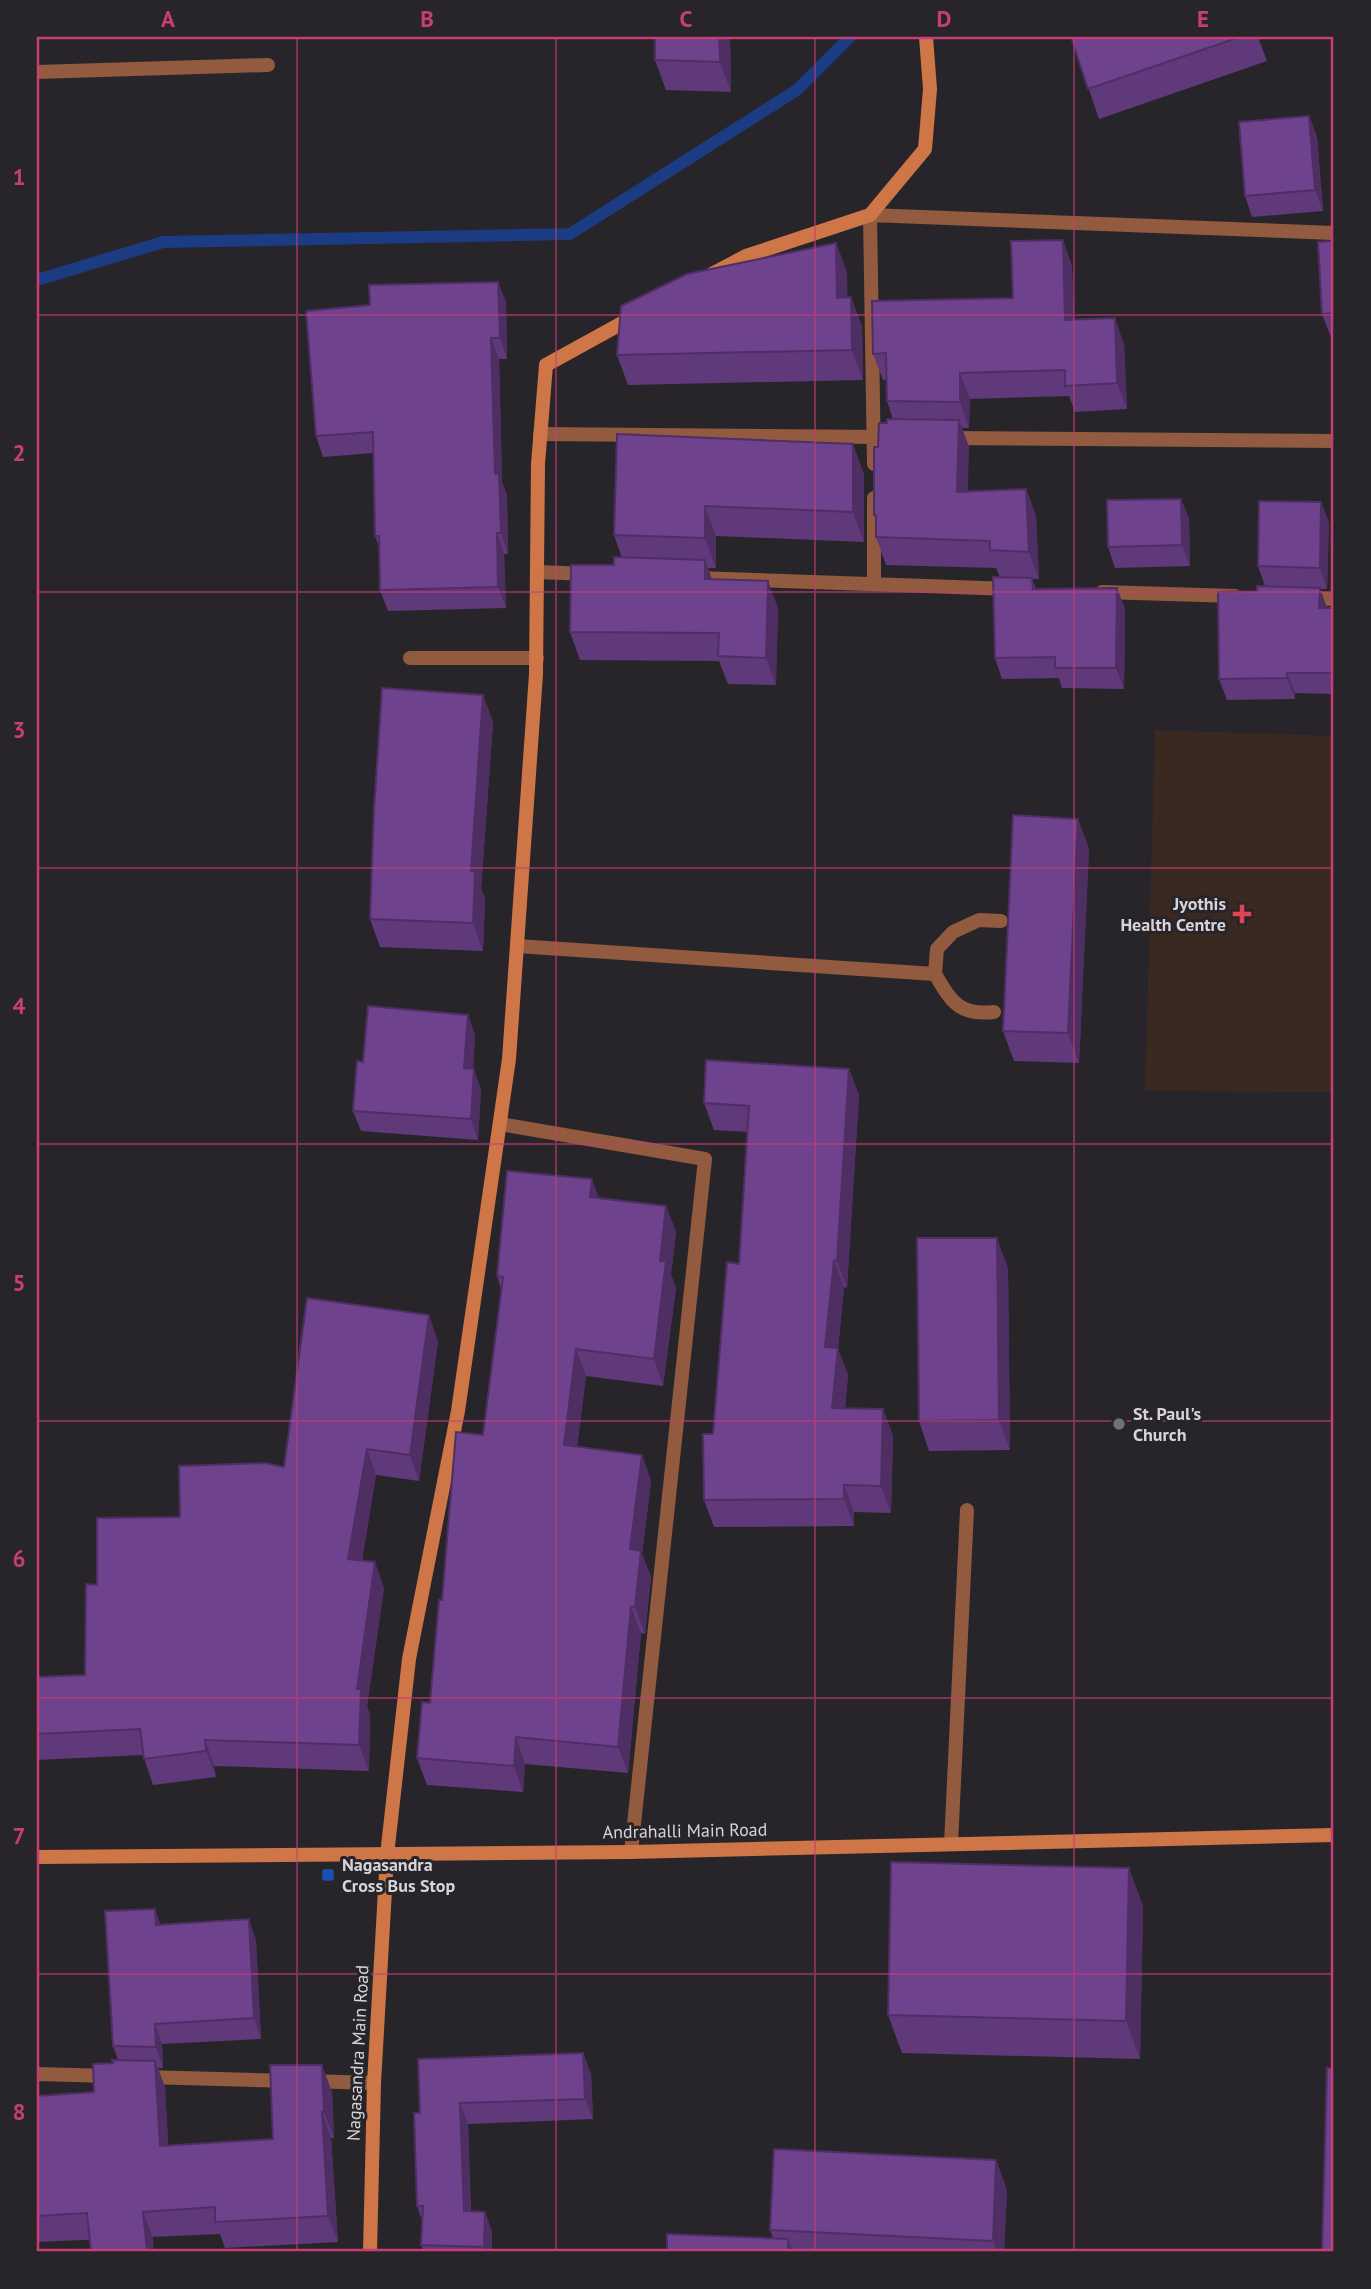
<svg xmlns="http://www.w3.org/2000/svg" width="1371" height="2289" viewBox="0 0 1371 2289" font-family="'PT Sans',sans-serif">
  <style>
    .education { fill: #3a2920 }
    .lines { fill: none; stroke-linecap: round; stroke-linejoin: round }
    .stream { stroke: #1b3b83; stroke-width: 12 }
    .lane { stroke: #925a3f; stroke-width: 14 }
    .street { stroke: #925a3f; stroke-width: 14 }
    .secondary { stroke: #cf7648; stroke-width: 14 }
    .wall { fill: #5f397a }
    .shaded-wall { fill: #4e2e63 }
    .building { fill: #6f428e; stroke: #4e2e63; stroke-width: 2 }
    .grid { fill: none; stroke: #c63e74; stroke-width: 2; stroke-opacity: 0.55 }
    .health-dot { fill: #e0444e; stroke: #28252a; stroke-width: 2.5 }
    .worship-dot { fill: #6b7280; stroke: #28252a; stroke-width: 2.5 }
    .transit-dot { fill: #1a4fb4; stroke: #28252a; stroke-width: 2.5 }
    .labels { text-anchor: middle; stroke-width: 6; stroke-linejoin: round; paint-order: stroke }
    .poi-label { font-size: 18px; font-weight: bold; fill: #d6d4d8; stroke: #28252a; text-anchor: start }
    .street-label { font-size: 18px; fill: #d6d4d8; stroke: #28252a }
    .neatline { fill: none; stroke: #c63e74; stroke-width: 2.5 }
    .grid-label { font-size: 23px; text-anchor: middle; font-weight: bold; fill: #c63e74 }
  </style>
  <rect width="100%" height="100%" fill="#28252a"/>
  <!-- education -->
  <path class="education" d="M 1155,730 L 1334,736 L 1334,1092 L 1145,1091 Z"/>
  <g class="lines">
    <!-- stream -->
    <path class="stream" d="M 37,280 L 163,242 L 570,234 L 797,90 L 850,37"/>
    <!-- lane -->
    <path class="lane" d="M 517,946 L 935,974 L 937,949 L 953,932 L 979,920 L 1001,921
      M 935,974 C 951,1001 959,1016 994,1012
      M 951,1844 L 967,1510"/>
    <!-- street -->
    <path class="street" d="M 37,72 L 268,65
      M 540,434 L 881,437
      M 947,438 L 1334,441
      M 874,464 L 870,215 L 1334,233
      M 537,572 L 588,574
      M 696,578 L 1011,589
      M 874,584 L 874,498
      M 1102,592 L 1235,596
      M 1304,598 L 1334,599
      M 410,658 L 537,658
      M 500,1124 L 705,1159 L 631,1852
      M 37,2074 L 110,2076
      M 145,2077 L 289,2081
      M 309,2081 L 374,2083"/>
    <!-- secondary -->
    <path class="secondary" d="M 712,274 L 746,256 L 870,215 L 925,149 L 930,89 L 926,37
      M 37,1857 L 631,1852 L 1334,1835
      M 370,2252 L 374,2083 L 387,1855 L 409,1659 L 458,1411 L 509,1059 L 536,674 L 538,464 L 546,365 L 635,316"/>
  </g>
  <!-- wall -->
  <path class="wall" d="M 730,37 L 731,92 L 666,90 L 655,60 Z
    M 1071,37 L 1258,37 L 1267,61 L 1099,119 Z
    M 1309,116 L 1317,137 L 1323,211 L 1252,217 L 1245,196 Z
    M 1063,240 L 1072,266 L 1074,320 L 1124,344 L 1127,409 L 1075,412 L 1069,396 L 970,399 L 969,428 L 962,428 L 969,447 L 967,491 L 1026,489 L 1036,516 L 1039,579 L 1032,579 L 1036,589 L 1117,588 L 1125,609 L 1124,689 L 1062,688 L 1059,678 L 1002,679 L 995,658 L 1000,577 L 996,568 L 886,565 L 876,537 L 876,522 L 874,515 L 878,447 L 887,423 L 893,419 L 887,401 L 886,380 L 883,380 L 873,354 L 1013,298 Z
    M 1334,241 L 1334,335 L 1330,335 L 1322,314 Z
    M 836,243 L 847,273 L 847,297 L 851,297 L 862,327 L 863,380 L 628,385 L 617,355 Z
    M 498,282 L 506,302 L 507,359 L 499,359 L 502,482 L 507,495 L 508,554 L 504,554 L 506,608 L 388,611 L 380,590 L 380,549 L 375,536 L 373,453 L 323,457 L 316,436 L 370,305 Z
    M 617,434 L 864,474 L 864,542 L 716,536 L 716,568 L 708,568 L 712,579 L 778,608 L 776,685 L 728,684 L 719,661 L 580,660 L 570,632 L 614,565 L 622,558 L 614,535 Z
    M 1181,499 L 1189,519 L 1190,566 L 1115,568 L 1108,547 Z
    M 1321,502 L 1329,523 L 1327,589 L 1320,589 L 1327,608 L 1334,608 L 1334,694 L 1295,693 L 1295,699 L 1227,700 L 1219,679 L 1257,591 L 1265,586 L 1258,566 Z
    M 483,695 L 493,722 L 481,889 L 485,899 L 483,951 L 380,947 L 370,919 Z
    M 1078,819 L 1089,849 L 1079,1063 L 1014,1061 L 1003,1031 Z
    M 468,1015 L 475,1035 L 473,1069 L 481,1090 L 478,1140 L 361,1131 L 353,1111 L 363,1062 Z
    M 849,1069 L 859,1096 L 847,1288 L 844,1287 L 838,1349 L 848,1375 L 845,1409 L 883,1409 L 893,1436 L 891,1513 L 854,1512 L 854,1526 L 714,1527 L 704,1500 L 713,1434 L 739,1264 L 748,1132 L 714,1130 L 704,1103 Z
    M 599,1198 L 666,1206 L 676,1232 L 671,1275 L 676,1288 L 663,1386 L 586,1376 L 577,1447 L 642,1455 L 651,1481 L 642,1554 L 651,1577 L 645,1634 L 641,1633 L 628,1773 L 525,1764 L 523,1792 L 427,1785 L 417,1758 L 430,1703 L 442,1600 L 483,1435 L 501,1289 L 497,1276 Z
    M 1008,1268 L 1010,1450 L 929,1451 L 919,1421 Z
    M 438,1341 L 419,1481 L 376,1475 L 362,1561 L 384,1588 L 367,1706 L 370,1715 L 369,1771 L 214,1766 L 216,1777 L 153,1785 L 143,1755 L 37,1760 L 37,1677 L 85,1675 L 97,1585 L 180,1517 L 284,1467 Z
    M 1143,1906 L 1140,2059 L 902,2053 L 888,2015 Z
    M 161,1924 L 256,1940 L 261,2039 L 162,2044 L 163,2068 L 158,2068 L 165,2087 L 168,2145 L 273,2139 L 332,2092 L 334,2138 L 331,2138 L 338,2242 L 225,2248 L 220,2234 L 37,2242 L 37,2096 L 94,2092 L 113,2063 L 118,2060 L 113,2046 Z
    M 583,2053 L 591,2074 L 593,2119 L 468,2124 L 471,2211 L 485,2212 L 492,2232 L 492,2252 L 424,2252 L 421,2245 L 422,2220 L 417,2206 L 420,2113 Z
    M 996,2160 L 1007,2190 L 1004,2252 L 667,2252 L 773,2238 L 770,2230 Z"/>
  <!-- shaded-wall -->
  <path class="shaded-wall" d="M 719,37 L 730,37 L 731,92 L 720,62 Z
    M 1309,116 L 1317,137 L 1323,211 L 1315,190 Z
    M 1063,240 L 1072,266 L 1075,346 L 1065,320 Z
    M 836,243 L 847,273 L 848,328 L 837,298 Z
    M 498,282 L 506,302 L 507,359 L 500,338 Z
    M 851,297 L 862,327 L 863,380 L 852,350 Z
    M 1115,318 L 1124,344 L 1127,409 L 1117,383 Z
    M 491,338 L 499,359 L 502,482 L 507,495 L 508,554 L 501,533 L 495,474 Z
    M 960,373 L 970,399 L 969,428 L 960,402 Z
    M 959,420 L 969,447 L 967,519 L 957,492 Z
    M 853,444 L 864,474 L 864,542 L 853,512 Z
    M 1026,489 L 1036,516 L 1039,579 L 1029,552 Z
    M 1181,499 L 1189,519 L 1190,566 L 1182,545 Z
    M 1321,502 L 1329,523 L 1327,589 L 1320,568 Z
    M 705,506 L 716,536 L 716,568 L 705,538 Z
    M 497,533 L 504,554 L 506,608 L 498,587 Z
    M 705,560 L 715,588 L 705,579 Z
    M 768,581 L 778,608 L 776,685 L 766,658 Z
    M 1117,588 L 1125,609 L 1124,689 L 1116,668 Z
    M 1320,588 L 1327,608 L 1319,608 Z
    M 1287,673 L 1295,693 L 1295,699 L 1287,678 Z
    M 483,695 L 493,722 L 481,889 L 485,899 L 483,951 L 473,923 L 471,871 Z
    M 1078,819 L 1089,849 L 1079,1063 L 1068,1033 Z
    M 468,1015 L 475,1035 L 471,1089 L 464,1068 Z
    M 474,1069 L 481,1090 L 478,1140 L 471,1119 Z
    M 849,1069 L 859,1096 L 847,1288 L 837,1261 Z
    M 592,1179 L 602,1206 L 590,1197 Z
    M 666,1206 L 676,1232 L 671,1275 L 676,1288 L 663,1386 L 654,1359 L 660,1261 Z
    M 997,1238 L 1008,1268 L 1010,1450 L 999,1420 Z
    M 834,1260 L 844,1287 L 838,1349 L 848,1375 L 842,1435 L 832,1408 L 825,1347 Z
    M 429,1315 L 438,1341 L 419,1481 L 410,1455 Z
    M 576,1349 L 586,1376 L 574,1472 L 564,1445 Z
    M 883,1409 L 893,1436 L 891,1513 L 881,1486 Z
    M 367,1449 L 376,1475 L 358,1584 L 348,1559 Z
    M 642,1455 L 651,1481 L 642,1554 L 651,1577 L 645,1634 L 635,1607 L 630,1549 Z
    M 844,1485 L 854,1512 L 854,1526 L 844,1499 Z
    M 375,1562 L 384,1588 L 367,1706 L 370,1715 L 369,1771 L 359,1745 L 357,1689 Z
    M 631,1607 L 641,1633 L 628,1773 L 618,1747 Z
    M 516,1737 L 525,1764 L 523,1792 L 514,1766 Z
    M 205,1740 L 214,1766 L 216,1777 L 206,1751 Z
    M 1129,1868 L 1143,1906 L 1140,2059 L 1126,2021 Z
    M 155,1909 L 162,1929 L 156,1925 Z
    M 249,1919 L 256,1940 L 261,2039 L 254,2018 Z
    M 155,2024 L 162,2044 L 163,2068 L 156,2047 Z
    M 583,2053 L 591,2074 L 593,2119 L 585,2099 Z
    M 155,2061 L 165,2087 L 170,2172 L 160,2146 Z
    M 322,2065 L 332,2092 L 334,2138 L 324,2112 Z
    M 460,2103 L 468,2124 L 471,2232 L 464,2211 Z
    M 322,2112 L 331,2138 L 338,2242 L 328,2216 Z
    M 996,2160 L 1007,2190 L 1004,2252 L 997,2252 L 993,2241 Z
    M 143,2212 L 153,2238 L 154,2252 L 147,2252 Z
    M 485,2212 L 492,2232 L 492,2252 L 486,2252 L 484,2247 Z
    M 788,2239 L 793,2252 L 788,2252 Z"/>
  <!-- building -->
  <path class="building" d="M 655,37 L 719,37 L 720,62 L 655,60 Z
    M 1071,37 L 1240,37 L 1088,89 Z
    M 1309,116 L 1315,190 L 1245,196 L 1239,122 Z
    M 1063,240 L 1065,320 L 1115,318 L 1117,383 L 1065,386 L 1065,370 L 960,373 L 960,402 L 887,401 L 886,353 L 873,354 L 872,301 L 1013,298 L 1011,241 Z
    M 1334,241 L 1334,313 L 1322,314 L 1318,242 Z
    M 836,243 L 837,298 L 851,297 L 852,350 L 617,355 L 621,306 L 687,274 Z
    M 498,282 L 500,338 L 491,338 L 495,474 L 499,474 L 501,533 L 497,533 L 498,587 L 380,590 L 379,536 L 375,536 L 373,432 L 316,436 L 306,311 L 370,305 L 369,285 Z
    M 887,419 L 959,420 L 957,492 L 1026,489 L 1029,552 L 990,550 L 990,541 L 876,537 L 876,515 L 874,515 L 874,447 L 878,447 L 879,423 L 887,423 Z
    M 617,434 L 853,444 L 853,512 L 705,506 L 705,538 L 614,535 Z
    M 1181,499 L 1182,545 L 1108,547 L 1107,500 Z
    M 1259,501 L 1321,502 L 1320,568 L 1258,566 Z
    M 614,557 L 705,560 L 705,579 L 768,581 L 766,658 L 718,656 L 719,633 L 570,632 L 571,565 L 614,565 Z
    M 993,577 L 1032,578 L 1033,589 L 1117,588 L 1116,668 L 1055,668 L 1055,657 L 995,658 Z
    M 1257,586 L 1320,588 L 1319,608 L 1334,608 L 1334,673 L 1287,673 L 1287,678 L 1219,679 L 1218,592 L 1257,591 Z
    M 382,688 L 483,695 L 471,871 L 475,872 L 473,923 L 370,919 L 374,810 Z
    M 1013,815 L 1078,819 L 1068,1033 L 1003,1031 Z
    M 368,1006 L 468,1015 L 464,1068 L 474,1069 L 471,1119 L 353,1111 L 357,1061 L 363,1062 Z
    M 706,1060 L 849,1069 L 837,1261 L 834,1260 L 825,1347 L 838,1348 L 832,1408 L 883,1409 L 881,1486 L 844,1485 L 844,1499 L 704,1500 L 703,1434 L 713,1434 L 727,1262 L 739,1264 L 749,1106 L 704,1103 Z
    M 507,1171 L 592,1179 L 590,1197 L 666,1206 L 660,1261 L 666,1261 L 654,1359 L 576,1349 L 564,1445 L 642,1455 L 630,1549 L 641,1551 L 635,1607 L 631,1607 L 618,1747 L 516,1737 L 514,1766 L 417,1758 L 422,1702 L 430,1703 L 439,1600 L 442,1600 L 456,1432 L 483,1435 L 503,1277 L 497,1276 Z
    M 917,1238 L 997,1238 L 999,1420 L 919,1421 Z
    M 307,1298 L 429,1315 L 410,1455 L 367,1449 L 348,1559 L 375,1562 L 357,1689 L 361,1689 L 359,1745 L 205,1740 L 206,1751 L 144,1759 L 140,1729 L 37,1734 L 37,1677 L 85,1675 L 86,1584 L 97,1585 L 97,1518 L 180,1517 L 179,1466 L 265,1463 L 284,1467 Z
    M 891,1862 L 1129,1868 L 1126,2021 L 888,2015 Z
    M 155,1909 L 156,1925 L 249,1919 L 254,2018 L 155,2024 L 156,2047 L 113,2046 L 105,1911 Z
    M 583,2053 L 585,2099 L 460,2103 L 464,2211 L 485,2212 L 484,2247 L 421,2245 L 423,2206 L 417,2206 L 414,2113 L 420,2113 L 418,2059 Z
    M 112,2060 L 155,2061 L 160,2146 L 273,2139 L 270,2065 L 322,2065 L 324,2112 L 322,2112 L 328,2216 L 215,2222 L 215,2207 L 143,2212 L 147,2252 L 91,2252 L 87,2213 L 37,2216 L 37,2096 L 94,2092 L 93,2064 L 113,2063 Z
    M 1327,2068 L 1334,2068 L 1334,2252 L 1322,2252 Z
    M 774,2149 L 996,2160 L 993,2241 L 770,2230 Z
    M 667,2234 L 788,2239 L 788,2252 L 667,2252 Z"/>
  <!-- grid -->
  <path class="grid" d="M 297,37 L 297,2252M 556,37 L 556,2252M 815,37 L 815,2252M 1074,37 L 1074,2252M 37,315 L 1334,315M 37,592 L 1334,592M 37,868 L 1334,868M 37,1144 L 1334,1144M 37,1421 L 1334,1421M 37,1698 L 1334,1698M 37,1974 L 1334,1974"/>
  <!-- markers -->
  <path class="health-dot" d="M1238.5 903.5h7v7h7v7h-7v7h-7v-7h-7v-7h7z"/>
  <circle class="worship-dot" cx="1119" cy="1424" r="7"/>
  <rect class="transit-dot" x="321" y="1868" width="14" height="14" rx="3.5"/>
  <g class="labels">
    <!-- poi labels -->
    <g class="poi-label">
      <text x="1226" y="910" text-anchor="end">Jyothis<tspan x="1226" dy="21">Health Centre</tspan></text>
      <text x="1133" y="1420">St. Paul's<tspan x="1133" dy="21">Church</tspan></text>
      <text x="342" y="1871">Nagasandra<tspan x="342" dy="21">Cross Bus Stop</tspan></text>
    </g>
    <!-- street labels -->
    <g class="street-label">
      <text transform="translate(685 1831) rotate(-1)" y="6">Andrahalli Main Road</text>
      <text transform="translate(358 2053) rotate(-87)" y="6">Nagasandra Main Road</text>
    </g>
  </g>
  <!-- border -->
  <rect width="1371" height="2289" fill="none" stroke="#28252a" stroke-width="77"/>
  <rect x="38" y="38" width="1294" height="2212" class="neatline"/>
  <g class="grid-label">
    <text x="168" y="27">A</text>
    <text x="427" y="27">B</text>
    <text x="686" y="27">C</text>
    <text x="944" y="27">D</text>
    <text x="1203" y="27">E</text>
    <text x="19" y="185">1</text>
    <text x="19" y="461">2</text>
    <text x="19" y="738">3</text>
    <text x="19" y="1014">4</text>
    <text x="19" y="1291">5</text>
    <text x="19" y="1567">6</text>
    <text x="19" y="1844">7</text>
    <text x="19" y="2120">8</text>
  </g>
</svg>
